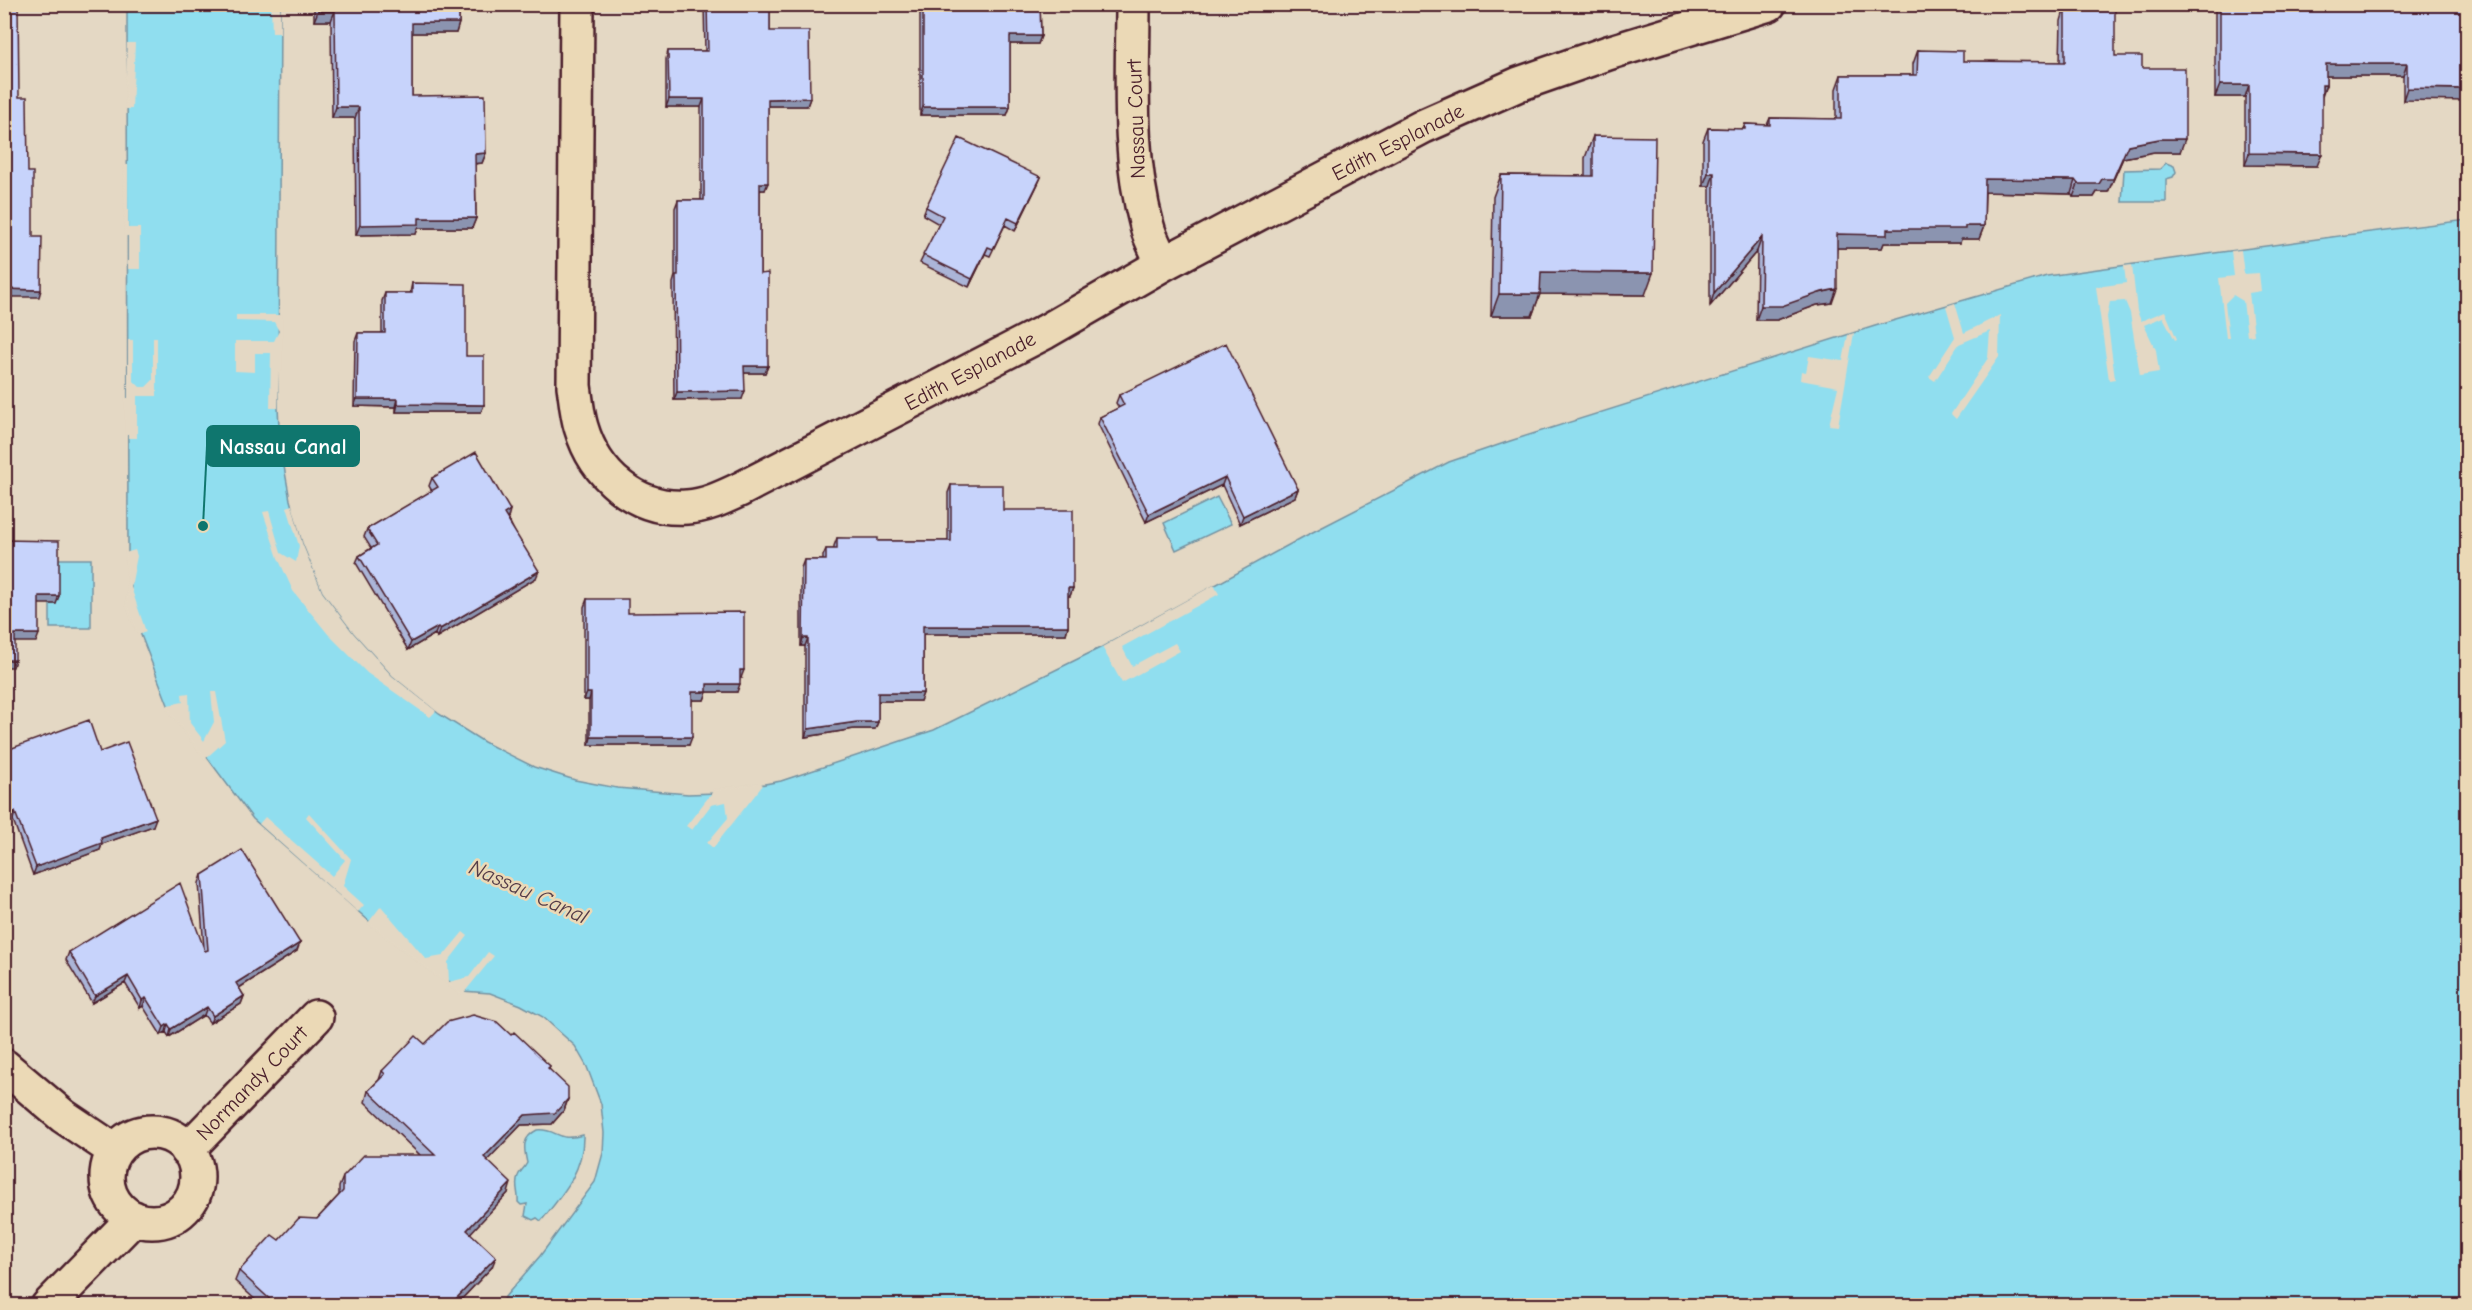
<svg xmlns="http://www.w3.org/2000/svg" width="2472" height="1310" viewBox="0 0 2472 1310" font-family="'Comic Neue',sans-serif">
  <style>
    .water { fill: #90deef; stroke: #7492a1; stroke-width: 1.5 }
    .pier { fill: #e4d8c4 }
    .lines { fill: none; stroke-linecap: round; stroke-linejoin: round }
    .minor-casing { stroke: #4a1f2b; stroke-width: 38 }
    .minor { stroke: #ebd9b6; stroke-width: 33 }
    .wall { fill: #abb5d8; stroke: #4a1f2b; stroke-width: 1.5 }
    .shaded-wall { fill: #8b94b0; stroke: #4a1f2b; stroke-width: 1.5 }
    .building { fill: #c7d3fb; stroke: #4a1f2b; stroke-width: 1.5 }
    .labels { text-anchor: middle; stroke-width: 5; stroke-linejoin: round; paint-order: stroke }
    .street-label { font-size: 21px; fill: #4a1f2b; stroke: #ebd9b6 }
    .water-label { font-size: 22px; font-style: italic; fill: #543c48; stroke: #ebd9b6 }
    .leader { fill: none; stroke: #0f766e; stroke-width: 2 }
    .callout-dot { fill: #0f766e; stroke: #ebd9b6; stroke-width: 2 }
    .callout { fill: #0f766e; stroke: #0f766e; stroke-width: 2 }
    .callout-label { font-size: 22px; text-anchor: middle; font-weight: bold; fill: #fff }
  </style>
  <rect width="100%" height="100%" fill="#e4d8c4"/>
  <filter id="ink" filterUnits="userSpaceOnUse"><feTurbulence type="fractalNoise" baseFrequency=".0167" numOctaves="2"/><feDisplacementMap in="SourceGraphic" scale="12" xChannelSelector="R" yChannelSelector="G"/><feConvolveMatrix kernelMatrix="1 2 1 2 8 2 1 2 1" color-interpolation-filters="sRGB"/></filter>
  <g filter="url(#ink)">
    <!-- water -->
    <path class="water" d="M 127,5 L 280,5 L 278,408 L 280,444 L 290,500 L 302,543 L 322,592 L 353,633 L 392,676 L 439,714 L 484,742 L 534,767 L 575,780 L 617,788 L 688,794 L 717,793 L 781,781 L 934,730 L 1102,647 L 1305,536 L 1449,462 L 1510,441 L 1875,326 L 2047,276 L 2346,235 L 2467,220 L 2467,1305 L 498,1305 L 540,1256 L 595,1182 L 603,1153 L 604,1133 L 601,1104 L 587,1067 L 575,1046 L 543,1017 L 521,1005 L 490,993 L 462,991 L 369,921 L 253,819 L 168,705 L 129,604 L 131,587 L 128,552 Z
      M 2166,163 L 2174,166 L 2176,172 L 2173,177 L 2166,179 L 2166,202 L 2122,202 L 2124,170 L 2160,169 Z
      M 1217,497 L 1231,524 L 1176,550 L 1164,523 Z
      M 56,559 L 91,559 L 91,628 L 50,628 L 50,604 L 56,604 Z
      M 537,1130 C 557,1128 557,1143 583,1135 C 584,1171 563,1194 541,1221 L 537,1218 L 533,1220 L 525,1216 L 527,1204 L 521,1205 L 518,1202 C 519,1193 514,1184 518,1176 C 520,1171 524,1169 527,1163 C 524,1149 521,1138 537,1130 Z"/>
    <!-- pier -->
    <path class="pier" d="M 271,5 L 280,5 L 280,33 L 272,33 Z
      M 127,43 L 135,43 L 132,109 L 125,109 Z
      M 125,165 L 128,165 L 128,228 L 140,228 L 140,269 L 128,269 L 128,236 L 125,236 L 124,228 Z
      M 2241,250 L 2244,274 L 2259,273 L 2261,291 L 2249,293 L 2254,335 L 2247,336 L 2243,301 L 2233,295 L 2225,303 L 2229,338 L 2226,338 L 2219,278 L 2234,276 L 2231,251 Z
      M 2132,265 L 2137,311 L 2141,321 L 2165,311 L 2177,339 L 2175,340 L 2163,317 L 2144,325 L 2156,350 L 2159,372 L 2140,375 L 2130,313 L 2125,301 L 2110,302 L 2107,317 L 2115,379 L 2109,380 L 2096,287 L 2126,283 L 2124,266 Z
      M 1955,303 L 1964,333 L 2000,315 L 1999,357 L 1956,419 L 1951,414 L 1988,358 L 1990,331 L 1959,344 L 1935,381 L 1929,377 L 1955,337 L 1946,306 Z
      M 236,315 L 282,315 L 282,371 L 279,371 L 278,408 L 270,408 L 271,353 L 255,353 L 255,372 L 235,371 L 235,341 L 274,341 L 279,331 L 274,322 L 236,321 Z
      M 1854,333 L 1838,426 L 1829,425 L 1838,387 L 1800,380 L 1801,371 L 1806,372 L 1809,356 L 1843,361 L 1848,335 Z
      M 153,337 L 157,337 L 157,396 L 137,396 L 137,438 L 128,438 L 128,435 L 125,435 L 125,398 L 128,398 L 128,340 L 133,340 L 133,380 L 140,387 L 146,387 L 153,380 Z
      M 292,505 L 302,543 L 322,592 L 353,633 L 392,676 L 436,711 L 430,717 L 367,673 L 328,634 L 293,591 L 278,558 L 263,512 L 269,511 L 281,553 L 296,562 L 299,546 L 287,507 Z
      M 135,550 L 137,556 L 131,587 L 146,632 L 138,635 L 126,604 L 128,587 L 125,553 Z
      M 1214,585 L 1219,594 L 1122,647 L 1132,666 L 1175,643 L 1180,651 L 1122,683 L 1102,647 Z
      M 211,692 L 216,692 L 225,741 L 205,759 L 167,709 L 168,705 L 183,702 L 182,694 L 189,693 L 190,723 L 204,741 L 214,722 Z
      M 760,783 L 763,785 L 713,848 L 707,843 L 728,818 L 726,802 L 711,805 L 692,830 L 686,826 L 714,790 Z
      M 309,813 L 351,859 L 343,886 L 364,905 L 358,912 L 259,824 L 265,817 L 332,876 L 345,860 L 306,817 Z
      M 381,906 L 426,959 L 443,956 L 463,932 L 468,936 L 448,962 L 449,982 L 469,977 L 488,952 L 494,956 L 463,994 L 460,994 L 368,923 Z"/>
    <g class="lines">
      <defs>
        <path id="minor" d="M 577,4 L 574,386 C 576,399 577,414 581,427 C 595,475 636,511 687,507 C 705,506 722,498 739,490 L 1045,332 L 1163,264 L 1424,126 L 1519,84 L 1608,53 L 1769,4
          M 1133,4 C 1133,78 1127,154 1147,226 C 1150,239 1158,252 1163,264
          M 4,1066 L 63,1116 L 115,1151
          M107 1177a45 45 0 1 1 90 0a45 45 0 1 1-90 0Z
          M 187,1150 L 316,1017
          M 48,1306 L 134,1218"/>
      </defs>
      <!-- minor casing -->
      <use href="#minor" class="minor-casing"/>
      <!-- minor -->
      <use href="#minor" class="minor"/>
    </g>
    <!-- wall -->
    <path class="wall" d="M 314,4 L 459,4 L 459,23 L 456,33 L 412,33 L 412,96 L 486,153 L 482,163 L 475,164 L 476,218 L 472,228 L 418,228 L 416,234 L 356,235 L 355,118 L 332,118 L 331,21 L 314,21 Z
      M 704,4 L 770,4 L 770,31 L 810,98 L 807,106 L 768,106 L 765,190 L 760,190 L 760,274 L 768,366 L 765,373 L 744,373 L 742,399 L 674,400 L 673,283 L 675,276 L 675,208 L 678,200 L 701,200 L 701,107 L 666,107 L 666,59 L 668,51 L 705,51 Z
      M 920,4 L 1040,4 L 1041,36 L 1038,44 L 1010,44 L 1010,107 L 1007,115 L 920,115 Z
      M 2215,4 L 2270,4 L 2270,9 L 2357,9 L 2357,4 L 2468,4 L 2403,100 L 2403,76 L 2326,76 L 2326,85 L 2322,97 L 2317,166 L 2245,165 L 2245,97 L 2215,97 Z
      M 2065,7 L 2115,56 L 2142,68 L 2180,152 L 2154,152 L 2123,158 L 2108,192 L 2097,192 L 2094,197 L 2073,197 L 2071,194 L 1985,192 L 1984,226 L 1979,239 L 1961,239 L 1960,243 L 1884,243 L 1882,248 L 1837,248 L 1832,303 L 1817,305 L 1777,320 L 1756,320 L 1757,251 L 1710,306 L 1710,186 L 1703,186 L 1703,141 L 1708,128 L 1743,129 L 1745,124 L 1767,125 L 1770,118 L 1836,119 L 1836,89 L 1841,75 L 1913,75 L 1913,64 L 1918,50 L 1963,61 L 2060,62 L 2061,21 Z
      M 1593,136 L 1645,295 L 1540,294 L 1532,316 L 1491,316 L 1493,197 L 1501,175 L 1585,176 L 1585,158 Z
      M 1041,177 L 1015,231 L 1005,225 L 990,256 L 985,254 L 969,287 L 920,263 L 939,224 L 923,215 L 926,207 Z
      M 412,283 L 466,356 L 484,405 L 481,412 L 396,412 L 396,407 L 354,406 L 355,341 L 358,333 L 382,333 L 382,301 L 385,293 L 410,293 Z
      M 1119,395 L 1298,489 L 1295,497 L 1240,524 L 1222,485 L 1146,522 L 1098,424 L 1100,417 L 1119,408 L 1116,403 Z
      M 432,478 L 508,518 L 536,578 L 437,637 L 435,634 L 408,650 L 356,563 L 359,556 L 371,548 L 364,537 L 367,529 L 432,491 L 429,486 Z
      M 951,485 L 1003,510 L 1073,588 L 1070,596 L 1068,596 L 1068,626 L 1066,634 L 923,634 L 923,693 L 920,701 L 878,701 L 878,722 L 875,729 L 854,729 L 805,737 L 805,646 L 801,646 L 801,568 L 804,560 L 823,560 L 823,556 L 826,549 L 834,549 L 834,546 L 837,538 L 878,541 L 948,541 L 948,493 Z
      M 587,599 L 628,613 L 741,678 L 740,678 L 737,692 L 707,692 L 704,700 L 692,700 L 689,745 L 589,745 L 589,700 L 584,700 L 584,607 Z
      M 4,751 L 100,752 L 153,826 L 102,844 L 100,850 L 33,875 L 13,820 L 4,823 Z
      M 202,875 L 297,951 L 239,988 L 244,996 L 241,1004 L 210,1023 L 204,1015 L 169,1037 L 166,1032 L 161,1035 L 143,1006 L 140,1008 L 125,983 L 92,1003 L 66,960 L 69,952 L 204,948 L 199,883 Z
      M 511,1035 L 550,1066 L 549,1069 L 568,1099 L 564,1110 L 552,1124 L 521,1125 L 487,1160 L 508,1193 L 470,1233 L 492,1267 L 456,1305 L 261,1305 L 235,1281 L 239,1271 L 279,1240 L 317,1219 L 339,1195 L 339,1187 L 343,1177 L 420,1155 L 365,1102 L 368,1091 L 379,1080 L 382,1071 L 425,1044 Z"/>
    <!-- shaded-wall -->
    <path class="shaded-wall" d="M 318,11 L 335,11 L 331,21 L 314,21 Z
      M 412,23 L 459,23 L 456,33 L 408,33 Z
      M 1010,36 L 1041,36 L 1038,44 L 1007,44 Z
      M 2326,64 L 2407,64 L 2403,76 L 2321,76 Z
      M 2220,85 L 2249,85 L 2245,97 L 2215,97 Z
      M 2322,85 L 2326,85 L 2321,97 Z
      M 2407,88 L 2468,89 L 2468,101 L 2403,100 Z
      M 810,98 L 807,106 L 765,106 L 768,99 Z
      M 669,99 L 704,99 L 701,107 L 666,107 Z
      M 336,107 L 359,107 L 355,118 L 332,118 Z
      M 923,107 L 1010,107 L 1007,115 L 920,115 Z
      M 2159,139 L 2185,139 L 2180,152 L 2154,152 L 2123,158 L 2108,192 L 2097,192 L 2094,197 L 2073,197 L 2078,184 L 2102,179 L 2128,145 Z
      M 486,153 L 482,163 L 471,164 L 475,154 Z
      M 2249,153 L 2322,154 L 2317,166 L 2245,165 Z
      M 1708,173 L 1714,173 L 1710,186 L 1703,186 Z
      M 1041,177 L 1038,184 L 1015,231 L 1018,223 Z
      M 1985,179 L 2075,180 L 2071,194 L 1980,192 Z
      M 760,183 L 768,183 L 765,190 L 757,190 Z
      M 419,218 L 476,218 L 472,228 L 418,228 L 416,234 L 356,235 L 360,225 Z
      M 1965,226 L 1984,226 L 1979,239 L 1961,239 L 1960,243 L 1884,243 L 1882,248 L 1832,248 L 1837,234 L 1887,229 Z
      M 1762,237 L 1757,251 L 1710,306 L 1714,293 Z
      M 988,247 L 985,254 L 969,287 L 972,279 Z
      M 1541,272 L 1653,273 L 1645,295 L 1533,294 Z
      M 4,289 L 41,290 L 39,297 L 4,297 Z
      M 1837,289 L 1832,303 L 1817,305 L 1777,320 L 1756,320 L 1761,306 Z
      M 1499,294 L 1540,294 L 1532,316 L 1491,316 Z
      M 744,366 L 768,366 L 765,373 L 741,373 Z
      M 745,391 L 742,399 L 674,400 L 677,392 Z
      M 357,399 L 398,399 L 396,407 L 354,406 Z
      M 398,404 L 484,405 L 481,412 L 396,412 Z
      M 1225,477 L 1222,485 L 1146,522 L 1149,514 Z
      M 1298,489 L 1295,497 L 1240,524 L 1243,516 Z
      M 510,510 L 508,518 L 501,522 L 504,514 Z
      M 539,571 L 536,578 L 437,637 L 440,629 Z
      M 1068,588 L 1073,588 L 1070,596 L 1066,596 Z
      M 39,596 L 59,596 L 56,604 L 36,604 Z
      M 923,626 L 1068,626 L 1066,634 L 920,634 Z
      M 438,627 L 435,634 L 408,650 L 411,642 Z
      M 15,634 L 39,634 L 36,642 L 13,642 Z
      M 803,638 L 808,638 L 805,646 L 801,646 Z
      M 4,660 L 15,660 L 13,667 L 4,667 Z
      M 740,670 L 744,670 L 741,678 L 737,678 Z
      M 707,684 L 740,684 L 737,692 L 704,692 Z
      M 692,692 L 707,692 L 704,700 L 689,700 Z
      M 587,693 L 591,693 L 589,700 L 584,700 Z
      M 878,693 L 923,693 L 920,701 L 875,701 Z
      M 857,722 L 878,722 L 875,729 L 854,729 L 805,737 L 808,729 Z
      M 591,737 L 692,737 L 689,745 L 589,745 Z
      M 15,812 L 13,820 L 4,823 L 4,816 Z
      M 156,818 L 153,826 L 102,844 L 100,850 L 33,875 L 36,867 L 101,838 Z
      M 300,943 L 297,951 L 234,991 L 236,983 Z
      M 128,976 L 125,983 L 92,1003 L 95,996 Z
      M 244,996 L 241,1004 L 210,1023 L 213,1016 Z
      M 146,998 L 143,1006 L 140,1008 L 142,1000 Z
      M 207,1007 L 204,1015 L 169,1037 L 171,1029 Z
      M 168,1024 L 166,1032 L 161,1035 L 164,1027 Z
      M 568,1099 L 564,1110 L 552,1124 L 521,1125 L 480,1168 L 484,1157 L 525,1115 Z
      M 511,1183 L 508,1193 L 463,1241 L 467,1230 Z
      M 496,1257 L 492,1267 L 456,1305 L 450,1305 Z"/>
    <!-- building -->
    <path class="building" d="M 4,4 L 18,4 L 19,97 L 27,97 L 28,172 L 33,172 L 33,237 L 42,237 L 41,290 L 4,289 Z
      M 318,4 L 459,4 L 459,23 L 412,23 L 412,96 L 485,95 L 486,153 L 475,154 L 476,218 L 419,218 L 419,224 L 360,225 L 359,107 L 336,107 L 335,11 L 318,11 Z
      M 707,4 L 770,4 L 770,31 L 809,31 L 810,98 L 768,99 L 768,183 L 760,183 L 760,274 L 768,273 L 768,366 L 744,366 L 745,391 L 677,392 L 676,275 L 678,275 L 678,200 L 704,200 L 704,99 L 669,99 L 668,51 L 708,51 Z
      M 923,4 L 1040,4 L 1041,36 L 1010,36 L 1010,107 L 923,107 Z
      M 2220,4 L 2270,4 L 2270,9 L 2361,9 L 2361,4 L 2468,4 L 2468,89 L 2407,88 L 2407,64 L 2326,64 L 2326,85 L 2322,85 L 2322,154 L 2249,153 L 2249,85 L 2220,85 Z
      M 2065,7 L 2115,7 L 2115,56 L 2142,56 L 2142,68 L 2185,68 L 2185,139 L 2159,139 L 2128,145 L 2113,179 L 2102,179 L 2099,184 L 2078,184 L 2075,180 L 1985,179 L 1984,226 L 1965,226 L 1965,229 L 1887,229 L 1887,235 L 1837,234 L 1837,289 L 1822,292 L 1782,306 L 1761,306 L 1762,237 L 1714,293 L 1714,173 L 1708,173 L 1708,128 L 1745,129 L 1745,124 L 1770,125 L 1770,118 L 1841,119 L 1841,75 L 1917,75 L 1918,50 L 1963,51 L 1963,61 L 2065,62 Z
      M 1593,136 L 1655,137 L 1653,273 L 1541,272 L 1540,294 L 1499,294 L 1501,175 L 1593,176 Z
      M 959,138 L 1041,177 L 1018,223 L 1008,218 L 993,249 L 988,247 L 972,279 L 923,255 L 943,216 L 926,207 Z
      M 412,283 L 466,284 L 466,356 L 484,356 L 484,405 L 398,404 L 398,399 L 357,399 L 358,333 L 385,333 L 385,293 L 412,293 Z
      M 1226,343 L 1298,489 L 1243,516 L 1225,477 L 1149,514 L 1100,417 L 1124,405 L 1119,395 Z
      M 476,452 L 510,510 L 504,514 L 539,571 L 440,629 L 438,627 L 411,642 L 359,556 L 377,545 L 367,529 L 438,487 L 432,478 Z
      M 951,485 L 1003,485 L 1003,510 L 1073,510 L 1073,588 L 1068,588 L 1068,626 L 923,626 L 923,693 L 878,693 L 878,722 L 857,722 L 808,729 L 808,638 L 803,638 L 804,560 L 826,560 L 826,549 L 837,549 L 837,538 L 878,538 L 878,541 L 951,541 Z
      M 4,540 L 59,541 L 59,596 L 39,596 L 39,634 L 15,634 L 15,660 L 4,660 Z
      M 587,599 L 628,599 L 628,613 L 744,612 L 744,670 L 740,670 L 740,684 L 707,684 L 707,692 L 692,692 L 692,737 L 591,737 L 591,693 L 587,693 Z
      M 89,720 L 100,752 L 127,742 L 156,818 L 101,838 L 102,843 L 36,867 L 15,812 L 4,816 L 4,751 Z
      M 242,850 L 300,943 L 236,983 L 244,996 L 213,1016 L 207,1007 L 171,1029 L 168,1024 L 164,1027 L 146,998 L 142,1000 L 128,976 L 95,996 L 69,952 L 180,883 L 205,951 L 208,950 L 202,875 Z
      M 473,1015 L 497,1022 L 511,1035 L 514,1032 L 550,1066 L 548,1068 L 568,1087 L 568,1099 L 555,1113 L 525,1115 L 484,1157 L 511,1183 L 467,1230 L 496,1257 L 450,1305 L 276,1305 L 239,1271 L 272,1235 L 279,1240 L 299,1218 L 317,1219 L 343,1191 L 343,1177 L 364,1155 L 435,1155 L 368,1091 L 385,1074 L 382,1071 L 416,1036 L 425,1044 L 447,1022 Z"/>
  </g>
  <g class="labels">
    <!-- street labels -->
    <g class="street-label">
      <text transform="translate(1136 119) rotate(-92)" y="7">Nassau Court</text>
      <text transform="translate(1398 142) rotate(-27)" y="7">Edith Esplanade</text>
      <text transform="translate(970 371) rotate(-28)" y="7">Edith Esplanade</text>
      <text transform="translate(252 1083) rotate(-46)" y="7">Normandy Court</text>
    </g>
    <!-- water labels -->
    <g class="water-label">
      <text transform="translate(529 891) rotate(24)" y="8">Nassau Canal</text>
    </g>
  </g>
  <!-- callouts -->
  <path class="leader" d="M203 526L207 446"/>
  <circle class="callout-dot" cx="203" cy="526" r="6"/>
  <rect class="callout" x="207" y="426" width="152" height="40" rx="6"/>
  <g class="callout-label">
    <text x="283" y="454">Nassau Canal</text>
  </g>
  <!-- margin -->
  <rect width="2472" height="1310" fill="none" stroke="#ebd9b6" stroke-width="24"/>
  <rect x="12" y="12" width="2448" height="1286" fill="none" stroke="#4a1f2b" stroke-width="2" filter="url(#ink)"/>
</svg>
